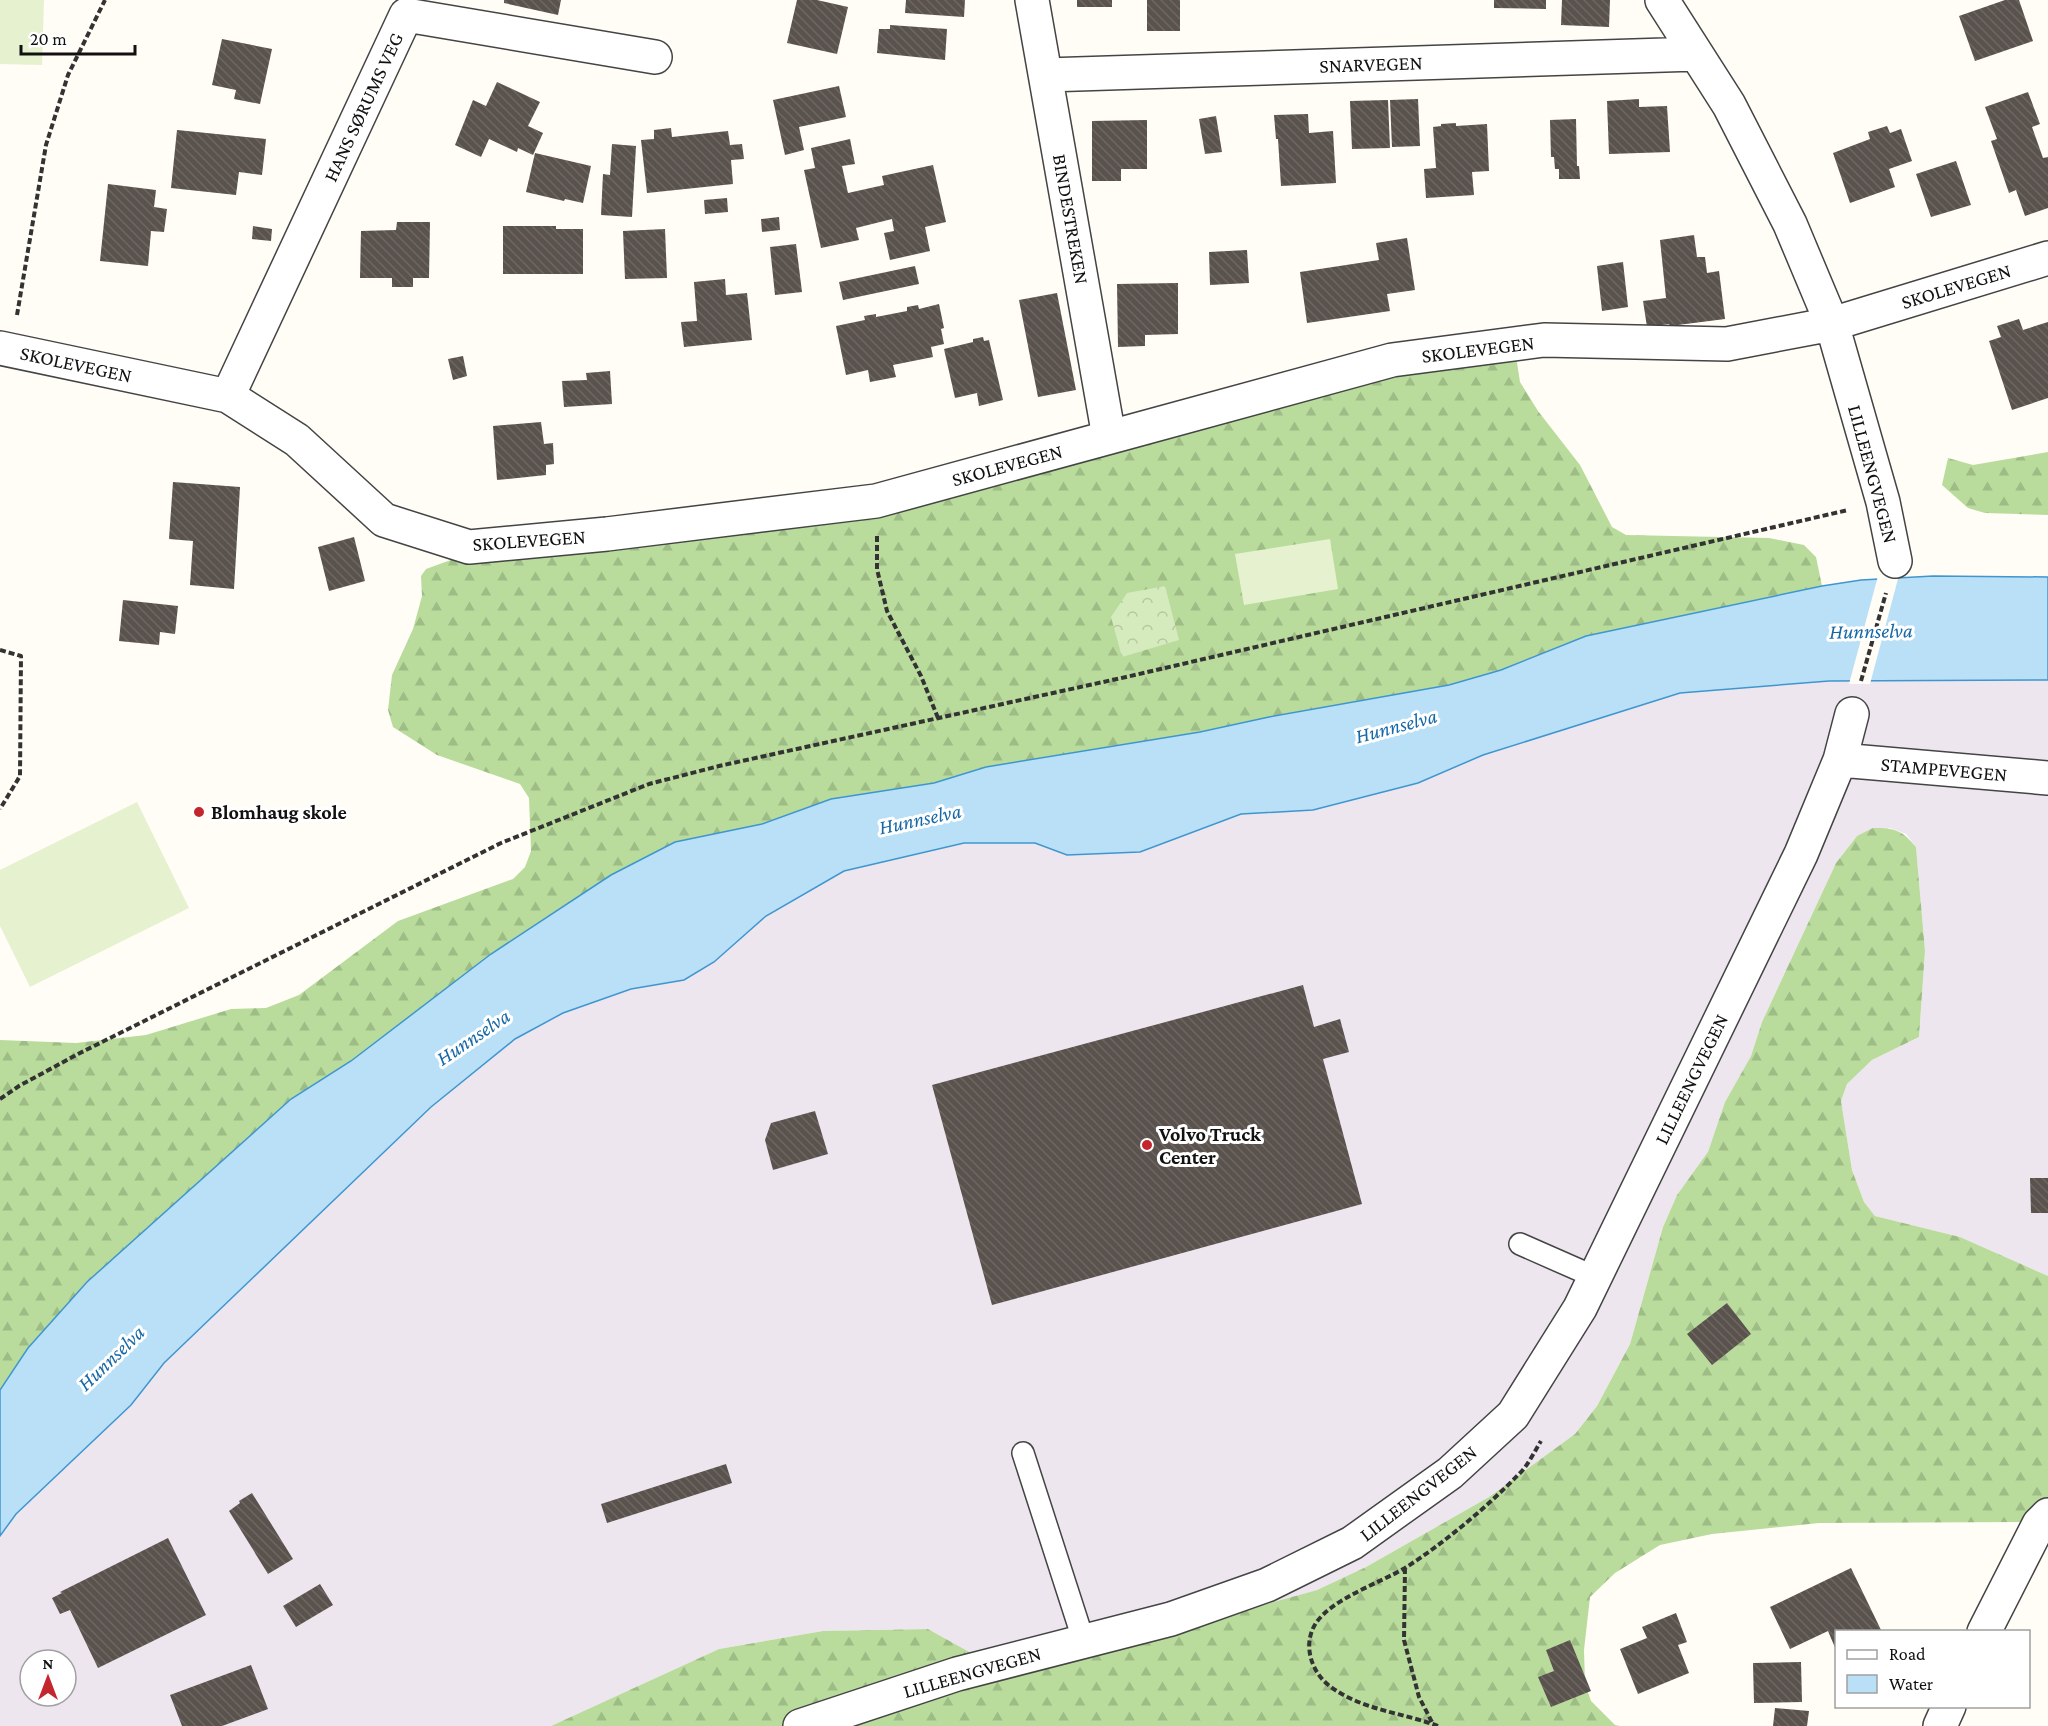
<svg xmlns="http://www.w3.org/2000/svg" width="2048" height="1726" viewBox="0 0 2048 1726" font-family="'Crimson Pro',serif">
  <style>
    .industrial { fill: #eee6ef; fill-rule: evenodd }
    .forest { fill: url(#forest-firs) }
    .park { fill: url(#park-crowns) }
    .pitch { fill: #e6f2cf }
    .water { fill: #b9e0f7; stroke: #3f96cf; stroke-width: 1.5 }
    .pier { fill: #fffdf5 }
    .building { fill: url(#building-back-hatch) }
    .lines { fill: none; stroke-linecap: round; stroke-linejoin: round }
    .service-casing { stroke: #444; stroke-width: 24 }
    .minor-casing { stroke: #444; stroke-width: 36 }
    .path { stroke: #333; stroke-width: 4; stroke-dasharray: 6 3; stroke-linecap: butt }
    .service { stroke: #fff; stroke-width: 21 }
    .minor { stroke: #fff; stroke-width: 33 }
    .poi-dot { fill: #c4262e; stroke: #fff; stroke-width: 2 }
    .labels { text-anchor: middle; stroke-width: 6; stroke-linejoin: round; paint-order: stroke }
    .street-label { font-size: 20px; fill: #111; stroke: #fff }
    .poi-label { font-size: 20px; font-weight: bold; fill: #111; stroke: #fff; text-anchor: start }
    .water-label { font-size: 21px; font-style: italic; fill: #1768a6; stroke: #fff }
  </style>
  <defs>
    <pattern id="forest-firs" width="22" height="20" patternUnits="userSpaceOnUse" patternTransform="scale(1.5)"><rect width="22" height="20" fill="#b9dc9c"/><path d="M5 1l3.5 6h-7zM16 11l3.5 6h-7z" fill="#9ebc85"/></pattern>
    <pattern id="park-crowns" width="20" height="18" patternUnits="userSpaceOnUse" patternTransform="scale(1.5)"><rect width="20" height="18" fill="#d5ebbd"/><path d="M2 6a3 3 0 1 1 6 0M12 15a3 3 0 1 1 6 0" fill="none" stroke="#b6c8a1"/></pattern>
    <pattern id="building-back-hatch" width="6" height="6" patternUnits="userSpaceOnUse" patternTransform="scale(1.5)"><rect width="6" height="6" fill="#5a524d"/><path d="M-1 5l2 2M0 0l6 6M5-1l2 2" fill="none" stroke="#6d6662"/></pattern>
  </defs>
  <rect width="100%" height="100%" fill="#fffdf5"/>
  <!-- industrial -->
  <path class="industrial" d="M 2048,680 L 2048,1276 L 1960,1237 L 1875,1216 L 1864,1202 L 1852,1170 L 1841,1101 L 1847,1084 L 1872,1060 L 1919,1037 L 1925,951 L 1916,847 L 1906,834 L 1890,828 L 1857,836 L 1836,863 L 1762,1022 L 1751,1056 L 1725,1102 L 1708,1153 L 1677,1195 L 1663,1227 L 1630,1344 L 1597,1406 L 1575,1434 L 1489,1497 L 1366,1567 L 1317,1590 L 1248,1609 L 973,1654 L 928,1629 L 823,1631 L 719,1649 L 551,1726 L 0,1726 L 0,1536 L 16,1514 L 131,1405 L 164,1363 L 431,1107 L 515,1039 L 563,1013 L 632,989 L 684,980 L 714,962 L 766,916 L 844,871 L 964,843 L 1035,843 L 1067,855 L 1140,852 L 1241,814 L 1313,810 L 1418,783 L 1483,755 L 1680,693 L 1829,681 ZM 30,1660 L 66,1660 L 66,1696 L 30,1696 Z"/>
  <!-- forest -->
  <path class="forest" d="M 1514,343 L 1520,382 L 1538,411 L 1580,465 L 1612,527 L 1626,535 L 1769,538 L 1804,545 L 1816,557 L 1822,586 L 1586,636 L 1501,670 L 1449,685 L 1269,717 L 1200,732 L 986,767 L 934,783 L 831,799 L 762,824 L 351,1061 L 291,1099 L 87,1282 L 28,1348 L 0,1390 L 0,1040 L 76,1043 L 146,1035 L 231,1009 L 266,1008 L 299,995 L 398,921 L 513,879 L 525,867 L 531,851 L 529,798 L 520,784 L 437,755 L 393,727 L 388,710 L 392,675 L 413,629 L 422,596 L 421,576 L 426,569 L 459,557 L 932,477 Z
    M 2048,452 L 2048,515 L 1985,513 L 1968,508 L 1942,485 L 1948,458 L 1973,465 Z
    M 1873,828 C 1895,828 1902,830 1916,847 L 1925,951 L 1919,1037 L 1872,1060 L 1847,1084 L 1841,1101 L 1852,1170 L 1864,1202 L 1875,1216 L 1960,1237 L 2048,1276 L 2048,1523 L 2022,1522 L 1819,1523 L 1712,1534 L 1660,1545 L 1615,1573 L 1590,1597 L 1584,1650 L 1585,1684 L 1591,1701 L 1615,1725 L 1620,1726 L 551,1726 L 719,1649 L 823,1631 L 928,1629 L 973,1654 L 1248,1609 L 1317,1590 L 1366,1567 L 1489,1497 L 1575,1434 L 1597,1406 L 1630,1344 L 1663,1227 L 1677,1195 L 1708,1152 L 1725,1102 L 1751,1056 L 1762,1022 L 1836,863 L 1857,836 Z"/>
  <!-- park -->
  <path class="park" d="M 1165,586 L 1179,640 L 1122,657 L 1111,617 L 1127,593 Z"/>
  <!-- pitch -->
  <path class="pitch" d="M 0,0 L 44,0 L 42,65 L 0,64 Z
    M 1330,539 L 1338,589 L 1244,605 L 1235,554 Z
    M 137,802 L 189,908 L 30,987 L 0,926 L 0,870 Z"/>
  <!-- water -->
  <path class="water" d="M 1933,576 L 2048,577 L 2048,680 L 1829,681 L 1680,693 L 1483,755 L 1418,783 L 1313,810 L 1241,814 L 1140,852 L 1067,855 L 1035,843 L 964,843 L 844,871 L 766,916 L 714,962 L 684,980 L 631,989 L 563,1013 L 515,1039 L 431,1107 L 164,1363 L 131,1405 L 16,1514 L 0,1536 L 0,1390 L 28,1348 L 87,1282 L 291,1099 L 351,1061 L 491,954 L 611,875 L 675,842 L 762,824 L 831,799 L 934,783 L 986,767 L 1200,732 L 1269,717 L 1449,685 L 1501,670 L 1586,636 L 1822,586 L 1861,580 Z"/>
  <!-- pier -->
  <path class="pier" d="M 1899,575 L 1870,684 L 1849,684 L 1878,576 Z"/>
  <!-- building -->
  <path class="building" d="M 504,0 L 561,0 L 558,15 L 504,3 Z
    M 797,0 L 817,0 L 848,7 L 837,54 L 787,43 Z
    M 906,0 L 965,0 L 964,17 L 905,13 Z
    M 1077,0 L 1112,0 L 1112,7 L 1077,7 Z
    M 1147,0 L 1180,0 L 1180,31 L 1147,31 Z
    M 1494,0 L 1546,0 L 1546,9 L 1494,8 Z
    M 1562,0 L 1610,0 L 1609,27 L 1561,25 Z
    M 2005,0 L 2019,0 L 2033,41 L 1975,61 L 1959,16 Z
    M 890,25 L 947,29 L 945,60 L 877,53 L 879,29 L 890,29 Z
    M 222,39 L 272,49 L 260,104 L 234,99 L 236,90 L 212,85 Z
    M 497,82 L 540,102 L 528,126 L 543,133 L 533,155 L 518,148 L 517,152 L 489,139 L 481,157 L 455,145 L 473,100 L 486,106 Z
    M 839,86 L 846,117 L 799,127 L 804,150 L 785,155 L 773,100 Z
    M 2028,92 L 2040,124 L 2032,127 L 2043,158 L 2048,157 L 2048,208 L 2025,216 L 2016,190 L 2009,193 L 1991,141 L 1997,139 L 1985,107 Z
    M 1418,99 L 1420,146 L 1392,147 L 1390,100 Z
    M 1639,99 L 1639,107 L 1667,106 L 1670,152 L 1609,154 L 1607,101 Z
    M 1388,100 L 1390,148 L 1352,149 L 1350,101 Z
    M 1308,114 L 1309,133 L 1333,131 L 1336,183 L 1281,186 L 1278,139 L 1276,139 L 1274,115 Z
    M 1216,116 L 1222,152 L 1205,154 L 1199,119 Z
    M 1576,119 L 1577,166 L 1579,166 L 1580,179 L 1559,179 L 1559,169 L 1555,169 L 1554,157 L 1551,157 L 1550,120 Z
    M 1147,120 L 1147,169 L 1121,169 L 1121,181 L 1092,181 L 1092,121 Z
    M 1456,123 L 1456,126 L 1487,124 L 1489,171 L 1472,172 L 1474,195 L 1426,198 L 1424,169 L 1436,168 L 1433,127 L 1441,126 L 1441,124 Z
    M 1887,126 L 1890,133 L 1901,129 L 1912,161 L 1889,169 L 1895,187 L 1850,203 L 1833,153 L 1870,139 L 1868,132 Z
    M 671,128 L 672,137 L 728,131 L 730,145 L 742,144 L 744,159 L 731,160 L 733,184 L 647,193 L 641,140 L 654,139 L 654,130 Z
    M 177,130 L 266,139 L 262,175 L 239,172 L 236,195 L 171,188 Z
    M 850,139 L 855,164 L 842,166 L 848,193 L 884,185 L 882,176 L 933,165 L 946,222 L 925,227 L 930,251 L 890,260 L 884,233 L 894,231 L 892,219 L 856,228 L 859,240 L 821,248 L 804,170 L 815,168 L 811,148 Z
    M 612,144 L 636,146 L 632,217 L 601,215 L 603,174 L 610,175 Z
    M 535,153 L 591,166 L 583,203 L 565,199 L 564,201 L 526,192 Z
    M 1956,161 L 1971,205 L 1931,217 L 1916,174 Z
    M 108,184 L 156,190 L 154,207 L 167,209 L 164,232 L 151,231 L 148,266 L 100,261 Z
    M 727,198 L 728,212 L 705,214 L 704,200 Z
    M 779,217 L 780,230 L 762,232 L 761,219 Z
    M 397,222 L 430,222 L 429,278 L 413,278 L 413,287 L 392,287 L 392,278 L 360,278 L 361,231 L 396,230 Z
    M 253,226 L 272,229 L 271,241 L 252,239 Z
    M 503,226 L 556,226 L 556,229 L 583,229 L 583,274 L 503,274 Z
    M 665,229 L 667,278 L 625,279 L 623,231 Z
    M 1694,235 L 1697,257 L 1705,257 L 1707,273 L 1719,271 L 1725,319 L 1670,326 L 1669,324 L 1647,327 L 1643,301 L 1666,298 L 1660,240 Z
    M 1407,238 L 1415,290 L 1387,294 L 1390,311 L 1307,323 L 1300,272 L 1379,260 L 1376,243 Z
    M 796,244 L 802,292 L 775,295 L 770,247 Z
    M 1247,250 L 1249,283 L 1210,285 L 1209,252 Z
    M 1623,262 L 1628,307 L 1602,311 L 1597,266 Z
    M 915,266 L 919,284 L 843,300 L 839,282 Z
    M 725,279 L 726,295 L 747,293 L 752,340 L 684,347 L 681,322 L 697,321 L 694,282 Z
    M 1178,283 L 1178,334 L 1145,335 L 1145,346 L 1118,347 L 1117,284 Z
    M 1057,293 L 1076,390 L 1038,397 L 1019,300 Z
    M 939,304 L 944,328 L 941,329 L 944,344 L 931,347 L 933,357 L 893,365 L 896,377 L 870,382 L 868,370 L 846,375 L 836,326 L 865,320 L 864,316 L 876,314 L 876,317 L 907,311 L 907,307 L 918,305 L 919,309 Z
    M 2019,319 L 2023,330 L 2048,322 L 2048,398 L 2012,410 L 1989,341 L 2001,337 L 1997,326 Z
    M 983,337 L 984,341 L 989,340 L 1003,400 L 979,406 L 977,393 L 955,398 L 944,349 L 973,342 L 973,339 Z
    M 463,356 L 467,376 L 453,380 L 448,359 Z
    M 610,371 L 612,404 L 564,407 L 562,381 L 587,380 L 586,373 Z
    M 541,422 L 544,444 L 553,443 L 554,464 L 546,465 L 546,475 L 497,480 L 493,426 Z
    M 173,482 L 240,487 L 234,589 L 190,585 L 193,541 L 169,539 Z
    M 354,537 L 365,581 L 329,591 L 318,547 Z
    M 123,600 L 178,606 L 175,634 L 160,632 L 159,645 L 119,641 Z
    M 1303,985 L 1314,1027 L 1340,1019 L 1349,1052 L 1323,1059 L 1362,1204 L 992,1305 L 932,1085 Z
    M 815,1111 L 828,1154 L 773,1170 L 765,1140 L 771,1123 Z
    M 2030,1178 L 2048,1178 L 2048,1213 L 2031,1213 Z
    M 1727,1303 L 1751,1334 L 1712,1365 L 1687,1334 Z
    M 726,1464 L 732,1483 L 607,1523 L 601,1504 Z
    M 252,1493 L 293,1559 L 268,1574 L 229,1511 L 240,1503 L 239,1501 Z
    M 168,1538 L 206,1615 L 98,1668 L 70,1610 L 60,1614 L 52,1598 L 62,1593 L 60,1592 Z
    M 1851,1568 L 1882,1632 L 1836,1632 L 1836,1650 L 1828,1631 L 1790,1649 L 1770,1607 Z
    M 320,1584 L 333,1605 L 296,1627 L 283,1606 Z
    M 1676,1613 L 1687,1642 L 1678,1645 L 1689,1673 L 1638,1694 L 1620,1649 L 1647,1638 L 1642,1627 Z
    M 1570,1640 L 1591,1691 L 1551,1707 L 1538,1677 L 1554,1671 L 1546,1650 Z
    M 1801,1662 L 1802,1702 L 1754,1703 L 1753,1663 Z
    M 251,1665 L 268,1709 L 222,1726 L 182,1726 L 170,1695 Z
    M 1775,1708 L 1809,1711 L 1807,1726 L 1773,1726 Z"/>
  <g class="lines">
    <defs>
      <path id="service" d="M 1520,1244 L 1595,1277
        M 1023,1453 L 1084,1642"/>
      <path id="minor" d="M 1032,0 L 1109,437
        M 1662,0 L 1729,105 L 1790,224 L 1832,324 L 1883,502 L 1895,561
        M 1046,75 L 1696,54
        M 0,348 L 228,396 L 297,440 L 384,520 L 469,547 L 607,534 L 876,501 L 1392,360 L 1544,340 L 1727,344 L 1832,324 L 2048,258
        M 228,396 L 406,15 L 655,57
        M 1840,760 L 2048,778
        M 1984,1632 L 2039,1524 L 2048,1515
        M 800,1726 L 957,1674 L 1171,1619 L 1267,1585 L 1352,1543 L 1450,1473 L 1513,1415 L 1580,1308 L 1801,854 L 1840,760 L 1852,714
        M 1940,1726 L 1949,1706"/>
    </defs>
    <!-- service casing -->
    <use href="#service" class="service-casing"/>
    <!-- minor casing -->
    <use href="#minor" class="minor-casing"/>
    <!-- path -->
    <path class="path" d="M 17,315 L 46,145 L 68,75 L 105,0
      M 877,536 L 877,569 L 887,611 L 921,676 L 938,718
      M 0,650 L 21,656 L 20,776 L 0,809
      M 1861,681 L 1886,593
      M 0,1099 L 19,1086 L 78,1054 L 501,843 L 649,784 L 719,766 L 1126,677 L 1848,510
      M 1405,1568 L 1404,1640 L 1419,1697 L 1433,1724
      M 1438,1726 C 1404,1713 1362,1710 1331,1687 C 1311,1673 1302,1644 1316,1623 C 1333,1598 1380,1583 1405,1568 C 1443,1544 1487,1507 1518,1475 C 1528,1466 1534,1452 1541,1441"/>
    <!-- service -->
    <use href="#service" class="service"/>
    <!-- minor -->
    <use href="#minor" class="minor"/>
  </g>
  <!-- markers -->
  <g class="poi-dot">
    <circle cx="199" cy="812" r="6"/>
    <circle cx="1147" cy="1145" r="6"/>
  </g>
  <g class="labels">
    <!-- street labels -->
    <g class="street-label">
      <text transform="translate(1371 64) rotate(-2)" y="7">SNARVEGEN</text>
      <text transform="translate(363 107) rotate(-65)" y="7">HANS SØRUMS VEG</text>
      <text transform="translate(1071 219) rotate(80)" y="7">BINDESTREKEN</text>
      <text transform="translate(1956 286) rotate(-17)" y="7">SKOLEVEGEN</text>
      <text transform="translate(1478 349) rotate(-7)" y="7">SKOLEVEGEN</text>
      <text transform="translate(76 364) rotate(12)" y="7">SKOLEVEGEN</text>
      <text transform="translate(1007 465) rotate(-15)" y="7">SKOLEVEGEN</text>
      <text transform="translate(1873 474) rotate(75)" y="7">LILLEENGVEGEN</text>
      <text transform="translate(529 540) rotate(-4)" y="7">SKOLEVEGEN</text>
      <text transform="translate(1944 769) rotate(5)" y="7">STAMPEVEGEN</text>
      <text transform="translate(1691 1079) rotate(-64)" y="7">LILLEENGVEGEN</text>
      <text transform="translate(1418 1493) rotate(-38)" y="7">LILLEENGVEGEN</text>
      <text transform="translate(972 1672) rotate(-16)" y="7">LILLEENGVEGEN</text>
    </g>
    <!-- poi labels -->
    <g class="poi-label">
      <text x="211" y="819">Blomhaug skole</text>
      <text x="1159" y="1141">Volvo Truck<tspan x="1159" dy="23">Center</tspan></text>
    </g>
    <!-- water labels -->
    <g class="water-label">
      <text transform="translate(1871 631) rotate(-1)" y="7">Hunnselva</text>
      <text transform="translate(1396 726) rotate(-15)" y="7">Hunnselva</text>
      <text transform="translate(920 819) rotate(-12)" y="7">Hunnselva</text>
      <text transform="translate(473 1037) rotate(-34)" y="7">Hunnselva</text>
      <text transform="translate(111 1358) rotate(-44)" y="7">Hunnselva</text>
    </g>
  </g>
  <!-- legend -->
  <rect x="1835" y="1630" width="195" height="78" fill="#ffffff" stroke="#a0a0a0" stroke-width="1.5"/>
  <rect x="1847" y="1650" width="30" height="9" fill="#ffffff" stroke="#a0a0a0" stroke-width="1.5"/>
  <text x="1889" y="1660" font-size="18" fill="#111111">Road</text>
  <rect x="1847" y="1675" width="30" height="18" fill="#b9e0f7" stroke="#a0a0a0" stroke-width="1.5"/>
  <text x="1889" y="1690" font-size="18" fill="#111111">Water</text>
  <!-- north arrow -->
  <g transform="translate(48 1678)"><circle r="28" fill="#ffffff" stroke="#a0a0a0" stroke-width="1.5"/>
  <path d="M0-4.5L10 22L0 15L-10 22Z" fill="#c4262e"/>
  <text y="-9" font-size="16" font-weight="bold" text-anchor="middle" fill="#111111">N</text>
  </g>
  <!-- scale -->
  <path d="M21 45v9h114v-9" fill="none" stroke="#111111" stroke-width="3"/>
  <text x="30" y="45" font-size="18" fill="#111111" stroke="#ffffff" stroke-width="4.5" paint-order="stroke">20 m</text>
</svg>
